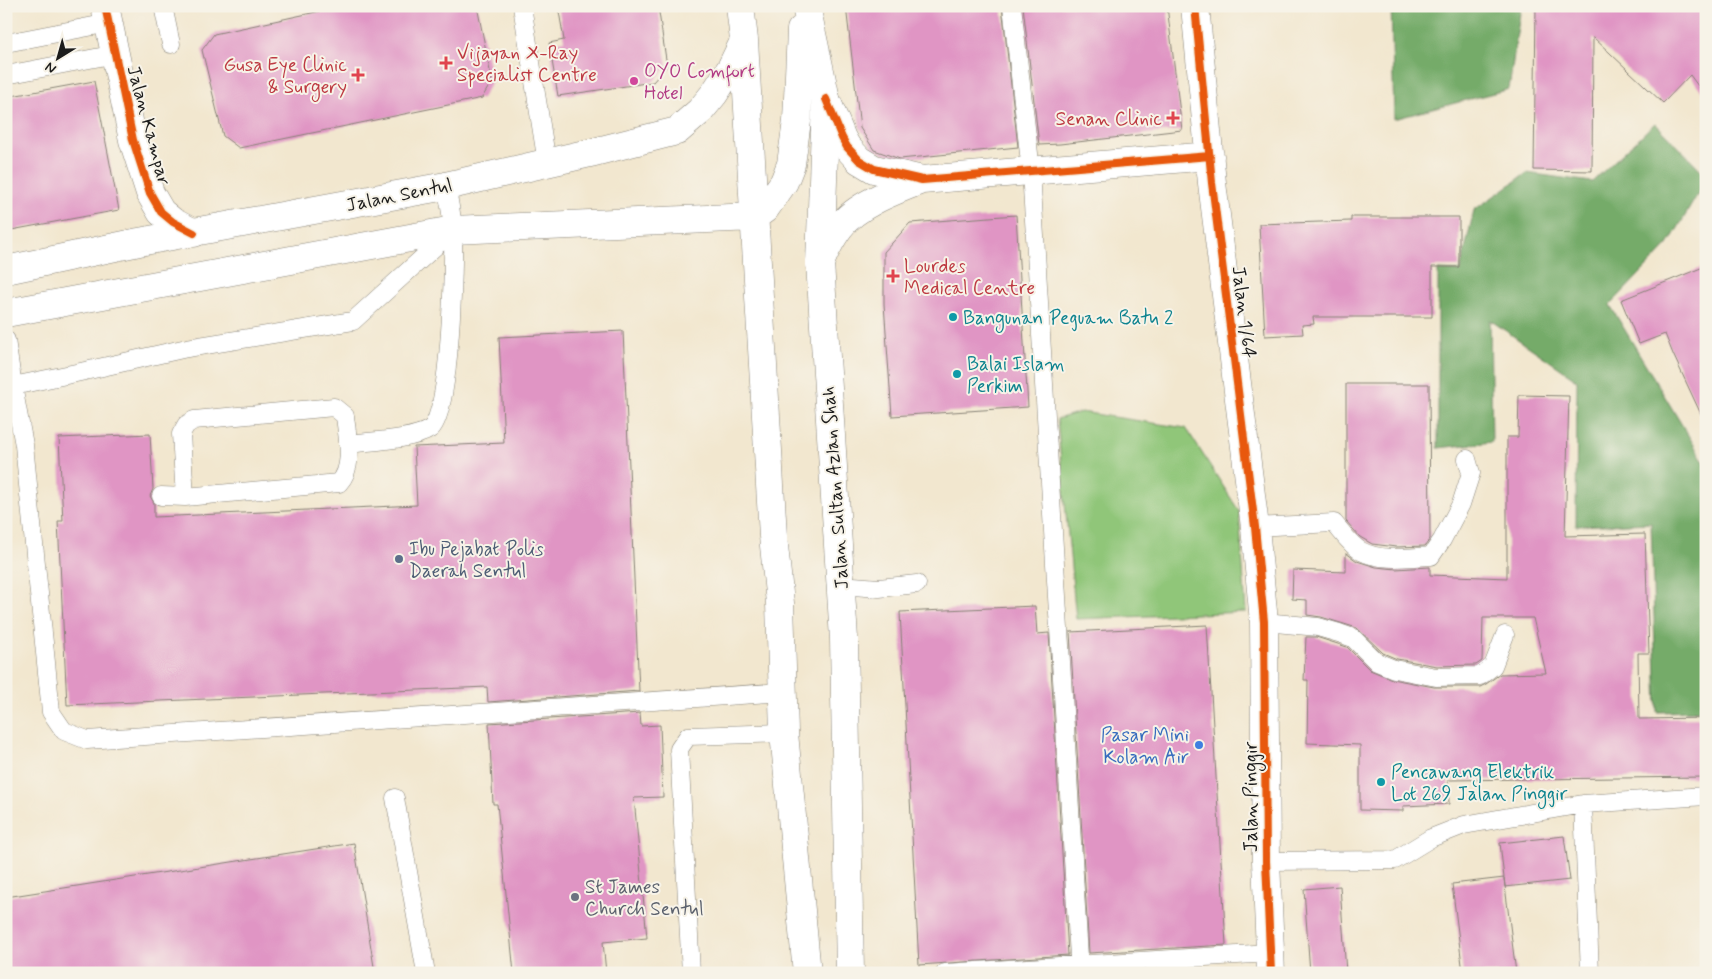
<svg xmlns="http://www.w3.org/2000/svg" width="1712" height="979" viewBox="0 0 1712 979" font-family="Mynerve,sans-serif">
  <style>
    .green { fill: #90c679; stroke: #56714a }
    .forest { fill: #74ab69; stroke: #486442 }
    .building { fill: #e095c4 }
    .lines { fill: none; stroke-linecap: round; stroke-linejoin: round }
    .service-casing { stroke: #878276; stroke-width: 19 }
    .minor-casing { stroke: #878276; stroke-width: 29 }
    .primary-casing { stroke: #878276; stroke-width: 29 }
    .service { stroke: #fff; stroke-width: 18 }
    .minor { stroke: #fff; stroke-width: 28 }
    .primary { stroke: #fff; stroke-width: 28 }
    .cycleway-casing { stroke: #f7f3e8; stroke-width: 11 }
    .cycleway { stroke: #e8590c; stroke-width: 8 }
    .health-dot { fill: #e0444e; stroke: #f7f3e8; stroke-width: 2 }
    .hotel-dot { fill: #d1479c; stroke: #f7f3e8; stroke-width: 2 }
    .culture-dot { fill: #0f9aa8; stroke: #f7f3e8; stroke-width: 2 }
    .service-dot { fill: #5c6f8a; stroke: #f7f3e8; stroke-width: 2 }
    .shop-dot { fill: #3f7fe0; stroke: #f7f3e8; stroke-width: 2 }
    .worship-dot { fill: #6b7280; stroke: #f7f3e8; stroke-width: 2 }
    .labels { text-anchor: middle; stroke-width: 4; stroke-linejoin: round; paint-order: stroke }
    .health-label { font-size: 19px; fill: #be3a42; stroke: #f7f3e8; text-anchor: start }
    .hotel-label { font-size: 19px; fill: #b23c85; stroke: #f7f3e8; text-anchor: start }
    .street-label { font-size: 19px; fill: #1c1c1c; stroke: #f7f3e8 }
    .culture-label { font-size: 19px; fill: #0d838f; stroke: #f7f3e8; text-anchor: start }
    .service-label { font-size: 19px; fill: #4e5e75; stroke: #f7f3e8; text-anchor: start }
    .shop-label { font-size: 19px; fill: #366cbe; stroke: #f7f3e8; text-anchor: end }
    .worship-label { font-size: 19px; fill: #5b616d; stroke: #f7f3e8; text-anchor: start }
  </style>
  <rect width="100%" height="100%" fill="#f7f3e8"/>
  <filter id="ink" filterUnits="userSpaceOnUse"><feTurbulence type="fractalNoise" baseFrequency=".02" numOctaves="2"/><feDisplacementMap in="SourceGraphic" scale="10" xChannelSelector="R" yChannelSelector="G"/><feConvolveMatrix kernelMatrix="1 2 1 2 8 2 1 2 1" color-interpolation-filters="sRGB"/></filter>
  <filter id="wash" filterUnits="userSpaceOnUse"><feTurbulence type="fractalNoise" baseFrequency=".0096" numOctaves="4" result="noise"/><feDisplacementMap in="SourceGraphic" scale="20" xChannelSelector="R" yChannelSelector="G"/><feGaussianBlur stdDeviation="1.12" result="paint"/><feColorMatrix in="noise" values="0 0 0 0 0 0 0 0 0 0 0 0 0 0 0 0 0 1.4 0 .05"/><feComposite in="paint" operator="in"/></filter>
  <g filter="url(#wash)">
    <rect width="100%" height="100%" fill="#f2e7cf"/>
    <!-- green -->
    <path class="green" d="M 1081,412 L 1186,428 L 1239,511 L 1246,612 L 1076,619 L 1057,419 Z"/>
    <!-- forest -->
    <path class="forest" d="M 1391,6 L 1521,6 L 1509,89 L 1394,119 Z
      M 1655,123 L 1706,175 L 1706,180 L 1668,245 L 1610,305 L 1706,465 L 1706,711 L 1657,712 L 1651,523 L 1576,526 L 1577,380 L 1490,320 L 1492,442 L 1438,448 L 1438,270 L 1460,271 L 1474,210 L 1527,173 L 1592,182 Z"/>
    <g id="blocks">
      <!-- building -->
      <path class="building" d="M 344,6 L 477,6 L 492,81 L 482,98 L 239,148 L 223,136 L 202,50 L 214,34 Z
        M 558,6 L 658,6 L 667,66 L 653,82 L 558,96 L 549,43 L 564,40 Z
        M 846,6 L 1002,6 L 1018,147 L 900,159 L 874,150 L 860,128 Z
        M 1023,6 L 1167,6 L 1182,130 L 1060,144 L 1039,145 Z
        M 1536,6 L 1706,6 L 1706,97 L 1690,75 L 1663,103 L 1593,37 L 1592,171 L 1534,170 Z
        M 94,81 L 119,210 L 6,231 L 6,97 Z
        M 1016,215 L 1028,407 L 892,416 L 884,304 L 884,252 L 910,223 Z
        M 1351,217 L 1459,217 L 1459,267 L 1432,267 L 1432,317 L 1313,317 L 1314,324 L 1302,325 L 1303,334 L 1265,336 L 1259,224 L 1351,221 Z
        M 1706,266 L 1706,425 L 1673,354 L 1665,334 L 1639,344 L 1621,300 Z
        M 623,331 L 639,691 L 488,702 L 487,687 L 67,705 L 58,521 L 63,521 L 59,438 L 150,434 L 153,489 L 150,496 L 154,503 L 154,517 L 417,505 L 414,447 L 504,443 L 499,337 Z
        M 1346,384 L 1429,384 L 1430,539 L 1425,546 L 1396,547 L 1372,544 L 1360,537 L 1346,521 Z
        M 1519,395 L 1569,396 L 1565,536 L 1645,534 L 1649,653 L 1638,653 L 1639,719 L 1706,718 L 1706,777 L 1448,780 L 1449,804 L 1403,806 L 1403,811 L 1360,810 L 1360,745 L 1307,743 L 1308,680 L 1304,680 L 1306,637 L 1316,637 L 1347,647 L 1370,670 L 1392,679 L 1434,687 L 1480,687 L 1486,684 L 1500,674 L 1546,673 L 1533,618 L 1483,618 L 1482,661 L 1476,665 L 1437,666 L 1397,659 L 1383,653 L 1357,628 L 1321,617 L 1307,615 L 1307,600 L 1292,599 L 1293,570 L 1346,572 L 1346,553 L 1357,561 L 1376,567 L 1396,569 L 1430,567 L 1430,575 L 1507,578 L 1507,437 L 1518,437 Z
        M 1035,606 L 1037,634 L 1049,633 L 1068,955 L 919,965 L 900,612 Z
        M 1207,625 L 1226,945 L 1089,953 L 1070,632 Z
        M 640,713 L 641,726 L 660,725 L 663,797 L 634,798 L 647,938 L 603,942 L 606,973 L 514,973 L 497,804 L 493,804 L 489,723 Z
        M 1564,836 L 1570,880 L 1505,887 L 1500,843 Z
        M 354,843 L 375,973 L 6,973 L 6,897 Z
        M 1504,878 L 1516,973 L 1463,973 L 1452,884 Z
        M 1340,886 L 1346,973 L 1310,973 L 1304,889 Z"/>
    </g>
  </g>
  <g filter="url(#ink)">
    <use href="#blocks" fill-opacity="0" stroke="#878276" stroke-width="1"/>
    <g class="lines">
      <defs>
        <path id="service" d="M 163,6 L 171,44
          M 522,6 L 547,163
          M 1012,6 L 1031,171 L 1080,973
          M 6,43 L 109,23
          M 6,75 L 116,54
          M 6,340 L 13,386 L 24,445 L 51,712 L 64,731 L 87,740 L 783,692
          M 13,386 L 76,373 L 187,348 L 353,321 L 451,232
          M 348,444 C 369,441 413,440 430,429 C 451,416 454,259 453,231 C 452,216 449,200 446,186
          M 161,496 L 185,497 L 181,434 L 186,425 L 194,420 L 334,407 L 345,416 C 347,437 355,466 339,483 L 185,497
          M 1255,527 L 1334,523 C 1342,532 1350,545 1361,551 C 1382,562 1409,557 1431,556 L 1442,540 L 1461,504 L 1471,473 L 1467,459
          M 840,585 L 879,588 L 917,584
          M 1264,622 L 1318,627 L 1339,633 L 1353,638 L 1377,662 L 1394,669 L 1436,677 L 1480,676 L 1493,666 L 1505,635
          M 395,798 L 426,973
          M 1583,804 L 1590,973
          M 1266,861 L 1395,860 L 1431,838 L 1464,825 L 1583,804 L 1706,796
          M 691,973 L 679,749 L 688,736 L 784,733
          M 945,973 L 1270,953"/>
        <path id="minor" d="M 105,6 L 133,140 L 150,193 L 161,212 L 173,222 L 194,233
          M 1195,6 L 1212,183 L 1255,527 L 1264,622 L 1266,861 L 1271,973
          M 826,99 L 842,138 L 847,147 L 859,160 L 874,169 L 922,180 L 1210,156
          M 820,263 C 825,251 831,239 839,228 C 855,205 896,190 922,180"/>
        <path id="primary" d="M 740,6 L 744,40 L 773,536 L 780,603 L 784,733 L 807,973
          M 806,6 L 826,99 L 820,263 L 844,639 L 850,973
          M 754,217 L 765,209 L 784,182 L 791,164 L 797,121 L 801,30
          M 6,270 L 139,242 L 446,186 L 594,152 L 677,131 L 700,111 L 714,94 L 731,68 L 744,41
          M 6,313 L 453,230 L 754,217"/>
      </defs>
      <!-- service casing -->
      <use href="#service" class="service-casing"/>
      <!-- minor casing -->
      <use href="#minor" class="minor-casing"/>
      <!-- primary casing -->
      <use href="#primary" class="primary-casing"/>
      <!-- service -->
      <use href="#service" class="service"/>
      <!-- minor -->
      <use href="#minor" class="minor"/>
      <!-- primary -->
      <use href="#primary" class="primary"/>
      <defs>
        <path id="cycleway" d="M 105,6 L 133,140 L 150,193 L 161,212 L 173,222 L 194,233
          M 1195,6 L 1212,183 L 1255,527 L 1264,622 L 1266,861 L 1271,973
          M 826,99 L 842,138 L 847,147 L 859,160 L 874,169 L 922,180 L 1210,156"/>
      </defs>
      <!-- cycleway casing -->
      <use href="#cycleway" class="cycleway-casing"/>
      <!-- cycleway -->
      <use href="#cycleway" class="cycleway"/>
    </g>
  </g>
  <!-- markers -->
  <g class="health-dot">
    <path d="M443.5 55.5h5v5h5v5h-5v5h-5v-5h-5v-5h5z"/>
    <path d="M355.5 67.5h5v5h5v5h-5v5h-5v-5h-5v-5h5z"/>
    <path d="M1170.5 110.5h5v5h5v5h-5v5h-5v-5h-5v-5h5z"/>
    <path d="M890.5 268.5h5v5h5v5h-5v5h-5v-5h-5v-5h5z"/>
  </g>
  <circle class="hotel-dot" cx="634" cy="81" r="5"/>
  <g class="culture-dot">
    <circle cx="953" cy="317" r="5"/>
    <circle cx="957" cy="374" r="5"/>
    <circle cx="1381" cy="782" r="5"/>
  </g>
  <circle class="service-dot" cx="399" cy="559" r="5"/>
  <circle class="shop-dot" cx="1199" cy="745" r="5"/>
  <circle class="worship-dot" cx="575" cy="897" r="5"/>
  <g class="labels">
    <!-- health labels -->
    <g class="health-label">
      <text x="457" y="59">Vijayan X-Ray<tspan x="457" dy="22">Specialist Centre</tspan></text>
      <text x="347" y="71" text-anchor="end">Gusa Eye Clinic<tspan x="347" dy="22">&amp; Surgery</tspan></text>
      <text x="1162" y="125" text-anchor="end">Senan Clinic</text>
      <text x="904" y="272">Lourdes<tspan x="904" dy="22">Medical Centre</tspan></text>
    </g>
    <!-- hotel labels -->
    <g class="hotel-label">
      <text x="644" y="77">OYO Comfort<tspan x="644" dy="22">Hotel</tspan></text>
    </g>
    <!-- street labels -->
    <g class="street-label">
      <text transform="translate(150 125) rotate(75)" y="7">Jalan Kampar</text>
      <text transform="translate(399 194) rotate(-11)" y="7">Jalan Sentul</text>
      <text transform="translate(1245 312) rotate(83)" y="7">Jalan 1/64</text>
      <text transform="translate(834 488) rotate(-94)" y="7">Jalan Sultan Azlan Shah</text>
      <text transform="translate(1250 797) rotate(-90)" y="7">Jalan Pinggir</text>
    </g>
    <!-- culture labels -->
    <g class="culture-label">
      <text x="963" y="324">Bangunan Peguam Batu 2</text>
      <text x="967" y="370">Balai Islam<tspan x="967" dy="22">Perkim</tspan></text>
      <text x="1391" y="778">Pencawang Elektrik<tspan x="1391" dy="22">Lot 269 Jalan Pinggir</tspan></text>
    </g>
    <!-- service labels -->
    <g class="service-label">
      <text x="409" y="555">Ibu Pejabat Polis<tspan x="409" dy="22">Daerah Sentul</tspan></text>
    </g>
    <!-- shop labels -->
    <g class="shop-label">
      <text x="1189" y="741">Pasar Mini<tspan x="1189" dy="22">Kolam Air</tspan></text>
    </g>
    <!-- worship labels -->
    <g class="worship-label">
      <text x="585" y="893">St James<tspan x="585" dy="22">Church Sentul</tspan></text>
    </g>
  </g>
  <!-- margin -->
  <rect width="1712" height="979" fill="none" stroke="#f7f3e8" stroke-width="25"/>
  <!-- north arrow -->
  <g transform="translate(58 58) rotate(217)" stroke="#f7f3e8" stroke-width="4" paint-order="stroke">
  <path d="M0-4L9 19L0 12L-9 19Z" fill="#1c1c1c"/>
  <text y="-8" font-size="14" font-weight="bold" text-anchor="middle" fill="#1c1c1c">N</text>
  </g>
</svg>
